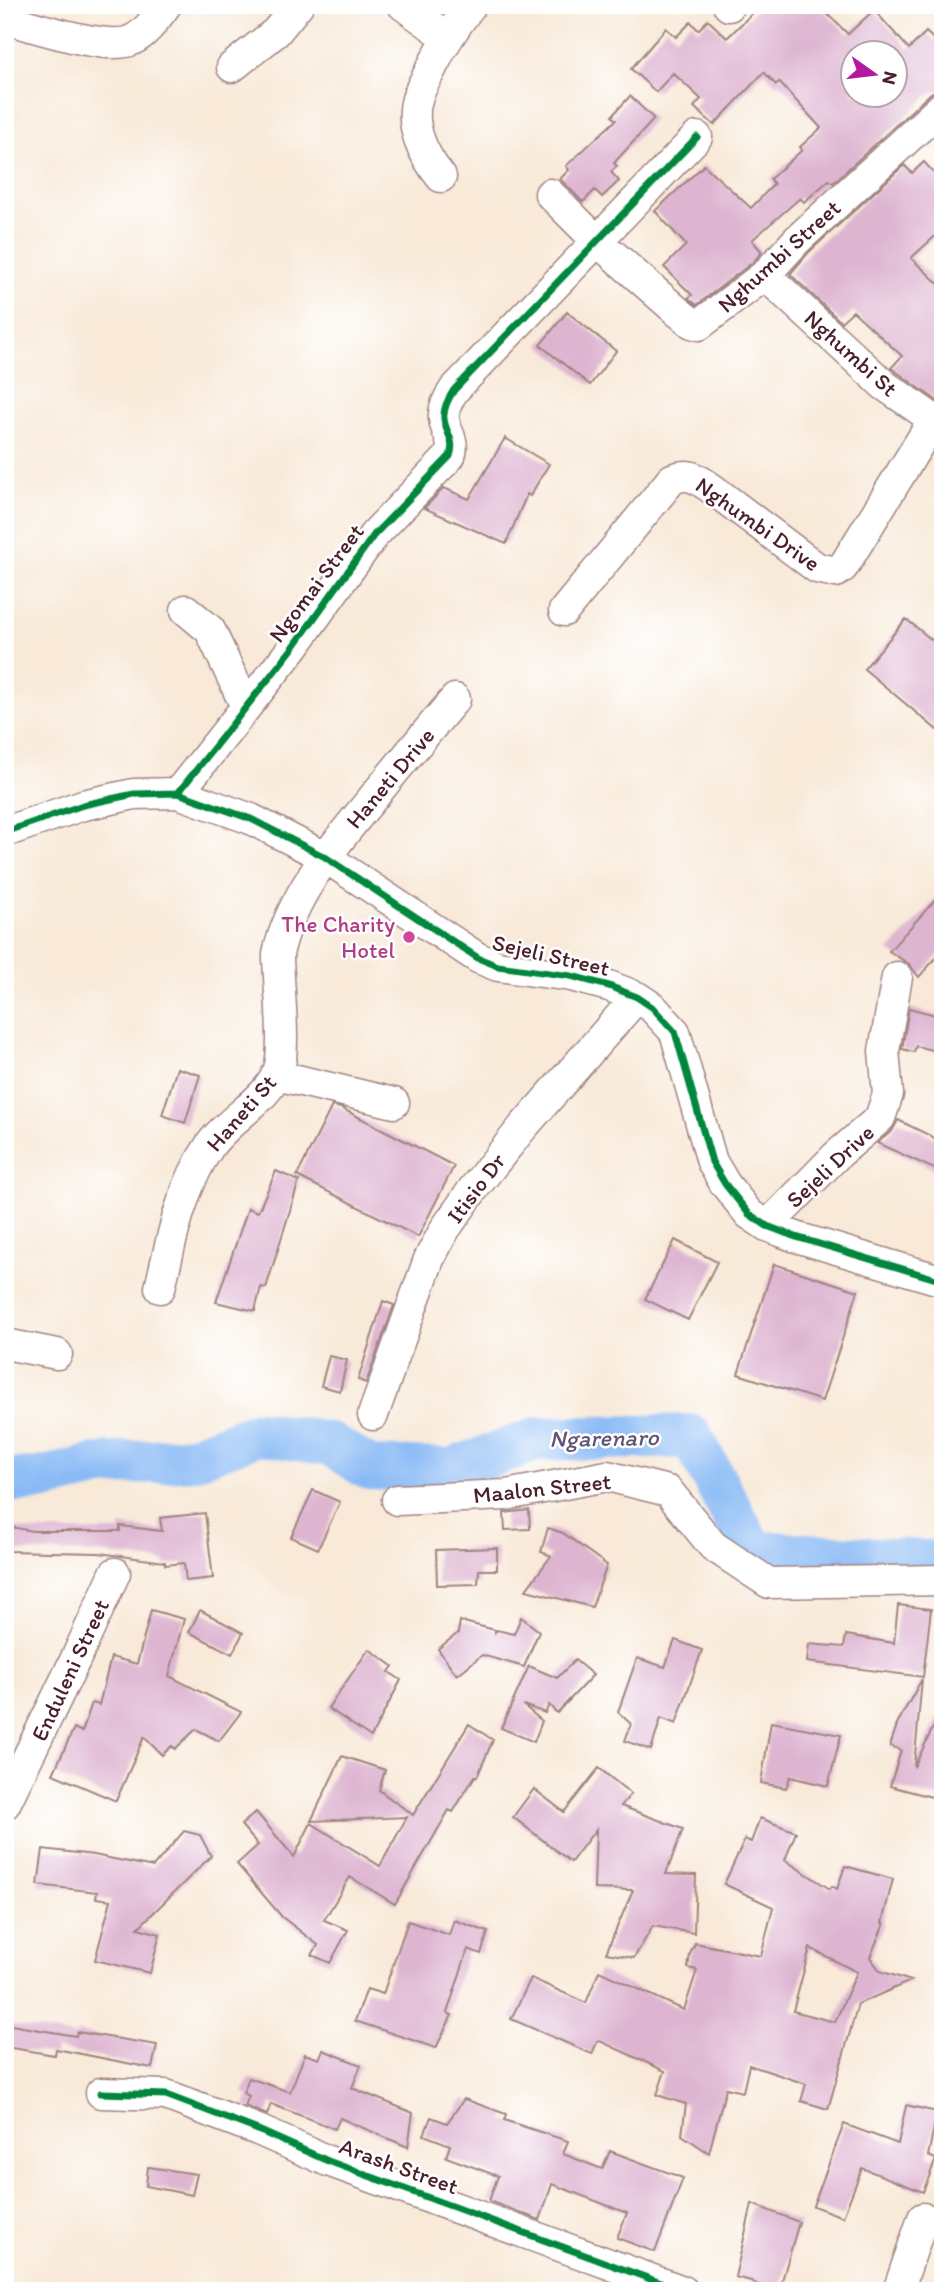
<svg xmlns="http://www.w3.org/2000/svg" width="948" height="2296" viewBox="0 0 948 2296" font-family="Itim,sans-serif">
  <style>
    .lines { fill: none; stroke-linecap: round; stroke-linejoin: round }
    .river { stroke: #89baf5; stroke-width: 44 }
    .building { fill: #deb5d1; fill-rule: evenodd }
    .street-casing { stroke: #a18482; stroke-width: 33 }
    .street { stroke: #fff; stroke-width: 30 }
    .cycleway-casing { stroke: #fff; stroke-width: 11 }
    .cycleway { stroke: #00873e; stroke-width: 7 }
    .hotel-dot { fill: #d1479c; stroke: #fff; stroke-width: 2.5 }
    .labels { text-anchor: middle; stroke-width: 5; stroke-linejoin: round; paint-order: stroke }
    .street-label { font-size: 23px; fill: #4a1f2b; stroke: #fff }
    .hotel-label { font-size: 23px; fill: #b23c85; stroke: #fff; text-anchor: end }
    .water-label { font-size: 24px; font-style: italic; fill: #605572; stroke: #fff }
  </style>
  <rect width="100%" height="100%" fill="#fff"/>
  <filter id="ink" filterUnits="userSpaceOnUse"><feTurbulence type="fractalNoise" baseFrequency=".0143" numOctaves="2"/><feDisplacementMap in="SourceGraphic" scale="14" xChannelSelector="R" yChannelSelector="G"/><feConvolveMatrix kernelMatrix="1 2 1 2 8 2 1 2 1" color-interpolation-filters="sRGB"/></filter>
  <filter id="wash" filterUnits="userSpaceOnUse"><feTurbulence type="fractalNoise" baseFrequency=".00686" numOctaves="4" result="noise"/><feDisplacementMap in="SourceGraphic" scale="28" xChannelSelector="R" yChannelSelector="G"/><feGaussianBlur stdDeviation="1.57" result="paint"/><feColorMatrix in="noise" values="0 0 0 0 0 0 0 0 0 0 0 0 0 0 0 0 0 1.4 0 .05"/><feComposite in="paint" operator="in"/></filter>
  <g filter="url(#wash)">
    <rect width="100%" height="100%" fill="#f8e9d8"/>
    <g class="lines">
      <!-- river -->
      <path class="river" d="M 5,1481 L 40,1479 L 101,1465 L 193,1458 L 258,1433 L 330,1444 L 369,1468 L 451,1470 L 538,1439 L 691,1436 L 753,1552 L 943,1563"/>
    </g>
    <g id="blocks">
      <!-- building -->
      <path class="building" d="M 761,5 L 818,5 L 848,34 L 874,10 L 909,49 L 926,32 L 943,48 L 943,89 L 931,93 L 833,183 L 829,180 L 804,202 L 800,198 L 752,240 L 762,252 L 753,262 L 697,305 L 688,298 L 692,295 L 664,267 L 686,245 L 655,211 L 704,165 L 751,208 L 774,184 L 770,179 L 802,150 L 800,147 L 821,128 L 779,82 L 776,85 L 764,72 L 714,125 L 694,107 L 701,99 L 673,73 L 656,92 L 631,69 L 666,28 L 676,37 L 691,22 L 698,30 L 708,20 L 727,38 ZM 853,52 L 895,52 L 895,94 L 853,94 Z
        M 630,96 L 654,119 L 614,163 L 617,166 L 611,172 L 619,181 L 602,197 L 595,190 L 583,202 L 560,179 L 569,170 L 566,166 L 616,120 L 612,116 Z
        M 924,162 L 943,183 L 943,229 L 911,258 L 943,288 L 943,405 L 891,368 L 902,356 L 853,311 L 841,322 L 790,274 L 809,252 L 904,165 L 912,173 Z
        M 567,312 L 616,351 L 590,385 L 540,345 Z
        M 505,438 L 549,464 L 530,496 L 527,494 L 506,544 L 424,508 L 444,488 L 469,499 Z
        M 906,619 L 943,649 L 943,735 L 864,669 Z
        M 943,891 L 943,950 L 919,977 L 909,964 L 889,951 Z
        M 909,1008 L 943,1017 L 943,1053 L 916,1046 L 914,1052 L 902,1049 Z
        M 177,1068 L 200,1075 L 185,1123 L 162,1115 Z
        M 332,1106 L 341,1108 L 454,1166 L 418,1237 L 297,1176 Z
        M 898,1120 L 943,1142 L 943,1173 L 877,1143 L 892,1131 Z
        M 276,1171 L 299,1181 L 266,1288 L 261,1287 L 255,1311 L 216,1302 L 248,1208 L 258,1212 Z
        M 675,1240 L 717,1262 L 688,1320 L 645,1299 Z
        M 774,1264 L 858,1291 L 822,1401 L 738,1374 Z
        M 383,1301 L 394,1305 L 366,1383 L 358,1380 Z
        M 329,1356 L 347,1360 L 340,1391 L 321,1386 Z
        M 313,1490 L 340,1502 L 318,1549 L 291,1537 Z
        M 529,1510 L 530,1529 L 505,1530 L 504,1513 Z
        M 205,1513 L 213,1578 L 186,1581 L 184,1563 L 165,1565 L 165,1562 L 99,1553 L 5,1551 L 5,1526 L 33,1531 L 120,1531 L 120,1526 L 162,1531 L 160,1518 Z
        M 548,1528 L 563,1533 L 607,1565 L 592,1607 L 526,1590 L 551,1556 L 541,1552 Z
        M 497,1548 L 497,1570 L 479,1570 L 478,1584 L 437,1585 L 436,1550 Z
        M 898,1605 L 931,1609 L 923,1677 L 807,1662 L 809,1644 L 844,1647 L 846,1635 L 894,1643 Z
        M 151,1610 L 184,1619 L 169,1676 L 241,1712 L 219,1741 L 196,1729 L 175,1749 L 172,1746 L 162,1755 L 144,1737 L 116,1801 L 53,1774 L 74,1728 L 82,1732 L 92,1703 L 99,1705 L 111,1657 L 137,1664 Z
        M 200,1610 L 243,1633 L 232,1654 L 189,1632 Z
        M 521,1617 L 539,1631 L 524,1667 L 482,1655 L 457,1675 L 438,1649 L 458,1633 L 460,1621 L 495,1630 L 495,1632 L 497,1630 L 514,1634 Z
        M 675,1640 L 702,1650 L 676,1724 L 661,1718 L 651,1750 L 625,1741 L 631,1724 L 618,1712 L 637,1658 L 665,1667 Z
        M 369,1649 L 393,1666 L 389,1672 L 401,1680 L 371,1737 L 328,1708 Z
        M 575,1660 L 593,1675 L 557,1713 L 549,1705 L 545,1713 L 523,1705 L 542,1721 L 534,1742 L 501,1728 L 529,1666 L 557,1678 Z
        M 922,1679 L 914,1767 L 943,1707 L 943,1800 L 890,1786 L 901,1750 L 890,1746 L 898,1722 Z
        M 771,1722 L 841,1735 L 828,1786 L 790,1777 L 786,1788 L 761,1783 Z
        M 469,1724 L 493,1740 L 477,1777 L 475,1776 L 453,1812 L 449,1810 L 395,1904 L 350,1877 L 324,1920 L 348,1930 L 330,1963 L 312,1955 L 318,1945 L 282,1917 L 237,1864 L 258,1845 L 241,1825 L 256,1812 L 294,1857 L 311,1823 L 380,1866 L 407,1817 L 311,1821 L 342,1756 L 385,1770 L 379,1790 L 413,1815 Z
        M 599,1768 L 631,1794 L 621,1806 L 683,1829 L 666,1874 L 696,1875 L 694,1933 L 653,1926 L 634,1958 L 606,1953 L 633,1890 L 594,1889 L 596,1829 L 571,1862 L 513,1817 L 534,1789 L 564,1812 Z
        M 760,1818 L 796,1832 L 785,1860 L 830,1889 L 832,1886 L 837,1889 L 845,1866 L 893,1879 L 882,1923 L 884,1924 L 870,1957 L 880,1971 L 911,1981 L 858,2004 L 828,2109 L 801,2101 L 806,2084 L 749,2065 L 743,2092 L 726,2088 L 709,2153 L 682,2135 L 686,2104 L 657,2095 L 665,2071 L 600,2041 L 597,2042 L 592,2054 L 511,2019 L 531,1978 L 586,2003 L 599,1971 L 684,2010 L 697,1970 L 688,1968 L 690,1954 L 695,1943 L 761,1956 L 773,1907 L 724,1884 L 745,1839 L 751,1842 ZM 810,1948 L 857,1972 L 835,2022 L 793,2011 Z
        M 184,1831 L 200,1835 L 211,1856 L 138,1928 L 160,1934 L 150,1973 L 95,1960 L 111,1900 L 96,1898 L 97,1892 L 38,1885 L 43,1849 L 94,1855 L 153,1867 Z
        M 454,1920 L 488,1932 L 481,1954 L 468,1949 L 447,2013 L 452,2015 L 436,2048 L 355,2021 L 367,1989 L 383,1994 L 408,1921 L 449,1935 Z
        M 5,2024 L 76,2036 L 77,2032 L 157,2045 L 152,2068 L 56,2049 L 55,2055 L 5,2047 Z
        M 323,2050 L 361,2065 L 352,2088 L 413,2113 L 408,2147 L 340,2118 L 335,2129 L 271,2104 L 267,2115 L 245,2106 L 249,2096 L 243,2093 L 249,2078 L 290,2092 L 305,2054 L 319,2059 Z
        M 464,2099 L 506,2114 L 504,2120 L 568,2141 L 563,2154 L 602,2169 L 610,2151 L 683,2178 L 655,2252 L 617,2238 L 627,2213 L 552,2184 L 540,2220 L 489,2201 L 498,2176 L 446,2157 L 450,2145 L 424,2135 L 431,2117 L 447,2123 Z
        M 906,2105 L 937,2112 L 928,2156 L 936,2159 L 923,2192 L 862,2168 L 843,2217 L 813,2206 L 844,2124 L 898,2144 Z
        M 148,2167 L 197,2174 L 192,2195 L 146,2186 Z
        M 752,2204 L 799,2222 L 779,2291 L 769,2291 L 751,2281 L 735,2277 Z"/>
    </g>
  </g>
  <g filter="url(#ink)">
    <use href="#blocks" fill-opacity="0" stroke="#a18482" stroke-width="2"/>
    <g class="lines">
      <defs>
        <path id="street" d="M 403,5 L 447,37
          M 728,5 L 729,6
          M 5,19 C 33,26 108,52 132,40 C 146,34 157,17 166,5
          M 232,67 L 276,32 L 298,5
          M 441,177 C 423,155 408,124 418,96 C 421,87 426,79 430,71 C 442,46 454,27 471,5
          M 550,194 L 596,240 L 677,311 L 692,323 L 699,325 L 765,275 L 797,240 L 943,106
          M 765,275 L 884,385 L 943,426
          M 186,610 L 210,630 L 246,707
          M 564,611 L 672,479 C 690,472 696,478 711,488 L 817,568 L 836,572 L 843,567 L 933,421
          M 178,793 L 292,649 L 374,535 L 450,456 C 459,431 429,427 454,390 L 697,137
          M 5,832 L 83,805 L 134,794 L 178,793 L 251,819 L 325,857 L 478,958 L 498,966 L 571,976 L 609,986 L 637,997 L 652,1007 L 675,1032 L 712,1162 L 725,1184 L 749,1214 L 767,1226 L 796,1237 L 943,1281
          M 276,1075 L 394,1103
          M 767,1226 L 836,1156 L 880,1118 L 888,1094 L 884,1051 L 897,977
          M 160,1288 C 171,1241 181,1188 209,1147 C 226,1121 267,1100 278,1072 C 287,1049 278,983 278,954 C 291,895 335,844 372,799 C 399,765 427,732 455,699
          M 5,1344 L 57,1354
          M 373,1415 L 429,1259 L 445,1229 L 474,1188 L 523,1127 L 637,997
          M 397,1500 L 506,1495 L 607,1476 L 668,1491 L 713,1546 L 769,1583 L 943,1580
          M 5,1804 L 78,1654 L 115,1573
          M 101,2093 L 166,2095 L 258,2130 L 328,2161 L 683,2291
          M 898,2291 L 923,2218 L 943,2224"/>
      </defs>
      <!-- street casing -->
      <use href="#street" class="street-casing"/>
      <!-- street -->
      <use href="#street" class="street"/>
      <defs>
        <path id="cycleway" d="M 178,793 L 292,649 L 374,535 L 450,456 C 459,431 429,427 454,390 L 697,137
          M 5,832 L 83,805 L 134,794 L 178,793 L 251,819 L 325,857 L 478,958 L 498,966 L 571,976 L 609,986 L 637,997 L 652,1007 L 675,1032 L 712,1162 L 725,1184 L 749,1214 L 767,1226 L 796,1237 L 943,1281
          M 101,2093 L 166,2095 L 258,2130 L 328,2161 L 683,2291"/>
      </defs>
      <!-- cycleway casing -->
      <use href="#cycleway" class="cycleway-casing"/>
      <!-- cycleway -->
      <use href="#cycleway" class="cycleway"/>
    </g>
  </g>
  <!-- markers -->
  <circle class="hotel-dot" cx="409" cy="937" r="7"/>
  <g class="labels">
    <!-- street labels -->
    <g class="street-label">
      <text transform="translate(779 256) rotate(-42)" y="8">Nghumbi Street</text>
      <text transform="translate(851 353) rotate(42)" y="8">Nghumbi St</text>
      <text transform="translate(758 524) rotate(35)" y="8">Nghumbi Drive</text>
      <text transform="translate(316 583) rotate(-53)" y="8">Ngomai Street</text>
      <text transform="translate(390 778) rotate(-50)" y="8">Haneti Drive</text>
      <text transform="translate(551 955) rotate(13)" y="8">Sejeli Street</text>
      <text transform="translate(241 1113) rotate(-49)" y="8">Haneti St</text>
      <text transform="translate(830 1166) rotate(-43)" y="8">Sejeli Drive</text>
      <text transform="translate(476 1188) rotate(-53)" y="8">Itisio Dr</text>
      <text transform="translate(542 1488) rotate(-6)" y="8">Maalon Street</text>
      <text transform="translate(70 1670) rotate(-65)" y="8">Enduleni Street</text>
      <text transform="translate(399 2166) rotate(20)" y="8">Arash Street</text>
    </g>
    <!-- hotel labels -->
    <g class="hotel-label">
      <text x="395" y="932">The Charity<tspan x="395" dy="26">Hotel</tspan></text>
    </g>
    <!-- water labels -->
    <g class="water-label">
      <text transform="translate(604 1438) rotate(-1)" y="8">Ngarenaro</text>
    </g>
  </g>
  <!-- margin -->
  <rect width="948" height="2296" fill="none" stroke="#fff" stroke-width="28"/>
  <!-- north arrow -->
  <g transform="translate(874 74) rotate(104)"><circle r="33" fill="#ffffff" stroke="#b7a5aa" stroke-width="2"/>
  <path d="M0-5L12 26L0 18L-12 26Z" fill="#b5179e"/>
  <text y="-10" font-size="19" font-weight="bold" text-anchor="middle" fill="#4a1f2b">N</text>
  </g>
</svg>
